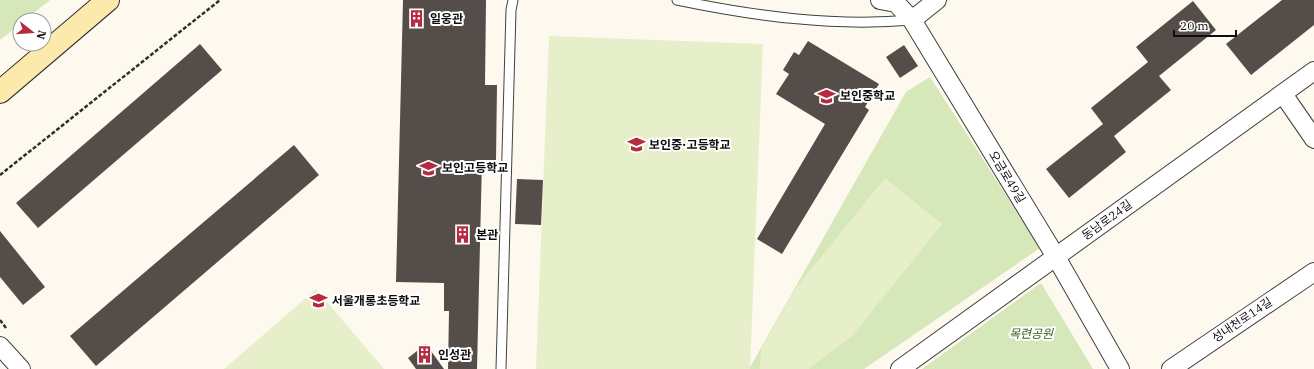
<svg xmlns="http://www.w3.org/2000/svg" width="1314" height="369" viewBox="0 0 1314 369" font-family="'IBM Plex Serif','Noto Sans KR',serif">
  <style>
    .green { fill: #d6e7b9 }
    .pitch { fill: #e6efca }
    .building { fill: #554d4a }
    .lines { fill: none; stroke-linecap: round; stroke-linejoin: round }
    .lane-casing { stroke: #404040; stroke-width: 11 }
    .street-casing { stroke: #404040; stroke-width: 20 }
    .secondary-casing { stroke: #2f2f2f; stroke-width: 24 }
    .path { stroke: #2f2f2f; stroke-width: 2.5; stroke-dasharray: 4 2; stroke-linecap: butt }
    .lane { stroke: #fff; stroke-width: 9 }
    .street { stroke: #fff; stroke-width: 18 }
    .secondary { stroke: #fbeaac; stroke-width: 22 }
    .labels { text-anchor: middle; stroke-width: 4; stroke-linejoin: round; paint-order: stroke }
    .poi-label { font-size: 12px; font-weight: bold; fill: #0d0d0d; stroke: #fff; text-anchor: start }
    .street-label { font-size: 12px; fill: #0d0d0d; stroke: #fff }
    .park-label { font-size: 12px; font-style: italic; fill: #356220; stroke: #fff }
  </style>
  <rect width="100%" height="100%" fill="#fef9ee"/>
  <!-- green -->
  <path class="green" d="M 0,0 L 50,0 L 25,20 L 20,20 L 20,24 L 0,40 Z
    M 930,77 L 1040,248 L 864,369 L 749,369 L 906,92 Z
    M 1041,283 L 1093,369 L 922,369 Z"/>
  <!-- pitch -->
  <path class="pitch" d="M 549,36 L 763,44 L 750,369 L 536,369 Z
    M 885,178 L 942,224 L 852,336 L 809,369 L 760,369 L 761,349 L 795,289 Z
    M 316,289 L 384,369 L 224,369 Z"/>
  <!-- building -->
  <path class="building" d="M 403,0 L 486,0 L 485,85 L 497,85 L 496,160 L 482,160 L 477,369 L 448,369 L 449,311 L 444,311 L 444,283 L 396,282 Z
    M 1282,0 L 1314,0 L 1314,25 L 1251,75 L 1226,44 Z
    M 1193,1 L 1216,30 L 1159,76 L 1171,90 L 1114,136 L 1126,152 L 1069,198 L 1046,169 L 1103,124 L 1091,108 L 1148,62 L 1136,47 Z
    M 808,41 L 879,84 L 865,107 L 869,110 L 782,254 L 757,239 L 825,124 L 776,94 L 789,74 L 783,70 L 794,52 L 799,55 Z
    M 200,44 L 222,70 L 38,228 L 16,203 Z
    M 904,45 L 918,66 L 900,78 L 886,57 Z
    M 294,145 L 319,175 L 96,366 L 70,336 Z
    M 517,179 L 543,180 L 541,225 L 515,224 Z
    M 0,231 L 45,287 L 23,305 L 0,277 Z
    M 426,344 L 444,369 L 416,369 L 408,358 Z"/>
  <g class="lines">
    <defs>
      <path id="lane" d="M 677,0 C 754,16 834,27 912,20
        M 501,369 L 511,10 L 513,0"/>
      <path id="street" d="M 880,0 L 896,3 L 912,20 L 1056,257 L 1120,369
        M 912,20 L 937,0
        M 1283,94 L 1314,139
        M 0,346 L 21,369
        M 900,369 L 1314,71
        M 1171,369 L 1314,272"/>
      <path id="secondary" d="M 0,92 L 108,0"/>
    </defs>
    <!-- lane casing -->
    <use href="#lane" class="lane-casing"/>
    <!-- street casing -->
    <use href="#street" class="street-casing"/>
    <!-- secondary casing -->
    <use href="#secondary" class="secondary-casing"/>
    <!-- path -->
    <path class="path" d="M 0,175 L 220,0
      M 0,320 L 6,328"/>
    <!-- lane -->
    <use href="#lane" class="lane"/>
    <!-- street -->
    <use href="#street" class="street"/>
    <!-- secondary -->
    <use href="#secondary" class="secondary"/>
  </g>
  <!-- icons -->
  <defs>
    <symbol id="building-bare" viewBox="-9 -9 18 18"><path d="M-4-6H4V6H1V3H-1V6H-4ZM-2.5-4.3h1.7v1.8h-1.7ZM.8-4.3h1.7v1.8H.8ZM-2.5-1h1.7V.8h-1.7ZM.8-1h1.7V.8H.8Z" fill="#b72b41" stroke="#fff" stroke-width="2.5" paint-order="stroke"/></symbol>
    <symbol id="school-bare" viewBox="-9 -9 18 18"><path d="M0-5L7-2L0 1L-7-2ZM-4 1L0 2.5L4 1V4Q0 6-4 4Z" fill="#b72b41" stroke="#fff" stroke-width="2.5" paint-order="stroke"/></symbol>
  </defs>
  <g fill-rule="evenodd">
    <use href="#building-bare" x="404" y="6" width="25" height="25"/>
    <use href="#school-bare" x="814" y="84" width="25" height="25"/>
    <use href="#school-bare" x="624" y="132" width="25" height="25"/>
    <use href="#school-bare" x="416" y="156" width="25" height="25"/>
    <use href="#building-bare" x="450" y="222" width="25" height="25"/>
    <use href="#school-bare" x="306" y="288" width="25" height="25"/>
    <use href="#building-bare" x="412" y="342" width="25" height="25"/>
  </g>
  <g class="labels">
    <!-- poi labels -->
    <g class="poi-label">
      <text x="430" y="23">일웅관</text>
      <text x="840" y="100">보인중학교</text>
      <text x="649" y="149">보인중·고등학교</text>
      <text x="442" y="172">보인고등학교</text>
      <text x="476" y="239">본관</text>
      <text x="332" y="305">서울개롱초등학교</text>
      <text x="438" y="359">인성관</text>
    </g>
    <!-- street labels -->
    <g class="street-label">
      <text transform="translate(1007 177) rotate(59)" y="4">오금로49길</text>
      <text transform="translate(1107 220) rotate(-36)" y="4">동남로24길</text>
      <text transform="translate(1242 320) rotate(-34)" y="4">성내천로14길</text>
    </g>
    <!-- park labels -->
    <g class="park-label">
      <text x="1031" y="338">목련공원</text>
    </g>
  </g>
  <!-- north arrow -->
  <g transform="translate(32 32) rotate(107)"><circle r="19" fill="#ffffff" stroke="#9e9e9e"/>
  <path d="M0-3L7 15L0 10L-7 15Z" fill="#b72b41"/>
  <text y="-6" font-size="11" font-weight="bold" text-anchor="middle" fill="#0d0d0d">N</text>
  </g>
  <!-- scale -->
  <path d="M1174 30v6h62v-6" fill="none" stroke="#0d0d0d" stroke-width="2"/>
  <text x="1180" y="30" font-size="12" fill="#0d0d0d" stroke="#ffffff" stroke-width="3" paint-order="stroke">20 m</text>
</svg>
